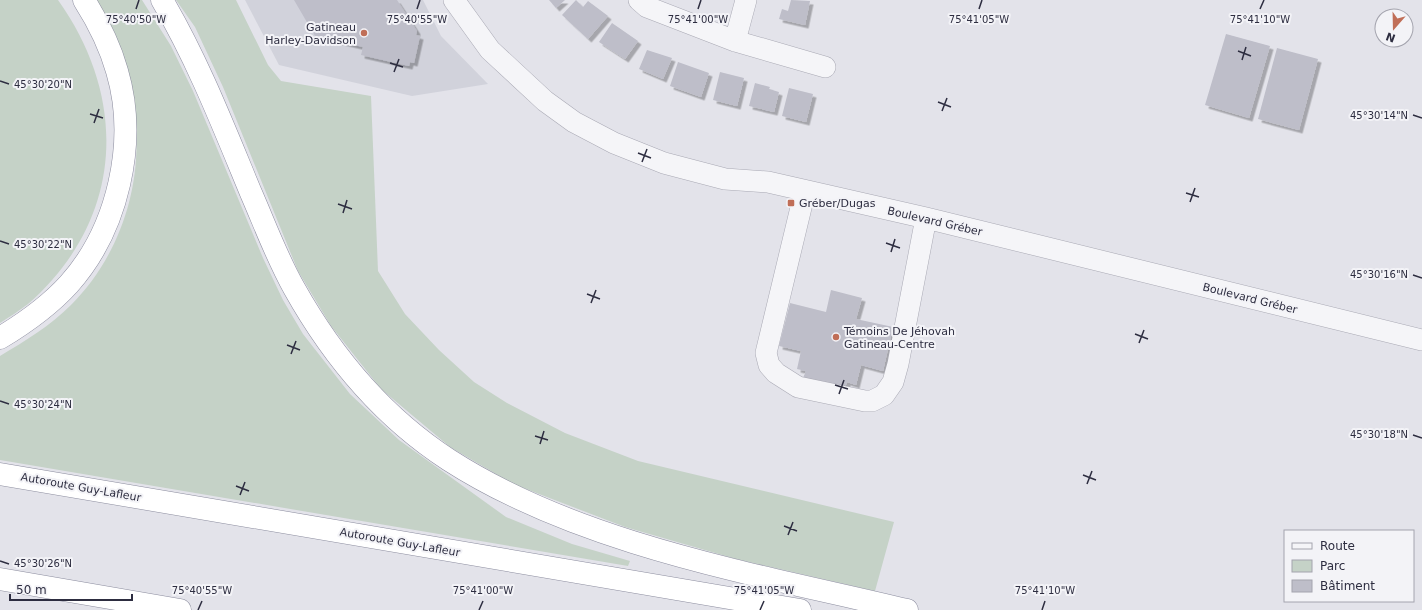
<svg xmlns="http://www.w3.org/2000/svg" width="1422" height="610" viewBox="0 0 1422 610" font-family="'DejaVu Sans',sans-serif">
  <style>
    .built { fill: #d1d2db }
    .green { fill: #c5d2c7 }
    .building { fill: #bebec9; filter: url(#shadow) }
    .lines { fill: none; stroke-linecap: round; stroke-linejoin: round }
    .minor-casing { stroke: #a9a9b4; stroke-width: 22 }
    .highway-casing { stroke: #8c8d9f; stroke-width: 23 }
    .minor { stroke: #f5f5f8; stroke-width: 21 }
    .highway { stroke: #fff; stroke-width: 22 }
    .ticks { fill: none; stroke: #2d2d40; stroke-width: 1.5 }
    .poi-dot { fill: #c06e57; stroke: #f3f3f7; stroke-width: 1.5 }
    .labels { text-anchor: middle; stroke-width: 4; stroke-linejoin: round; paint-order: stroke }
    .poi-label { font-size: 11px; fill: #2d2d40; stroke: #f3f3f7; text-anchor: start }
    .street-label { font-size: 11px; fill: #2d2d40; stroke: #f3f3f7 }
    .ticks-label { font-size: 10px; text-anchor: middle; fill: #2d2d40; stroke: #f3f3f7; stroke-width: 4; stroke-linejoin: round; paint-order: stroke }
  </style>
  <defs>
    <filter id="shadow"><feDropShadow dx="3.5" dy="3.5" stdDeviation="0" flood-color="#0004"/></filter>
  </defs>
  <rect width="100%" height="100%" fill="#e3e3ea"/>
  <!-- built -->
  <path class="built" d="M 245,0 L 423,0 L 441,36 L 488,84 L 412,96 L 279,65 Z"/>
  <!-- green -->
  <path class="green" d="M 0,0 L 58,0 C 130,101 123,221 28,304 C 19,311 9,317 0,323 Z
    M 92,0 L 142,0 L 171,46 L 193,91 L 263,258 L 283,300 L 303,334 L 350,394 L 399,440 L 506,517 L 572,544 L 630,561 L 628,566 L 0,460 L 0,356 C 25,341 50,326 71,305 C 119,257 143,186 135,119 C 134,111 134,100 131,92 C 121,61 105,30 92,0 Z
    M 176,0 L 236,0 L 268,65 L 281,81 L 371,96 L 378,271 L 405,314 L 439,350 L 474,382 L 507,403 L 565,433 L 638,461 L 894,522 L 875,591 L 736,559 L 625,527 L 513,484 L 450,447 L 381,389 L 331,326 L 298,271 L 223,87 L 195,27 Z"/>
  <!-- building -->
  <path class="building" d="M 294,0 L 397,0 L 417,31 L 416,35 L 420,36 L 414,63 L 410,62 L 409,66 L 361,55 L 363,47 L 315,36 Z
    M 549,0 L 565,0 L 556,8 Z
    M 576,0 L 583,7 L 588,1 L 608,16 L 588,39 L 562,15 Z
    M 791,0 L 810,1 L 805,25 L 779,19 L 782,9 L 788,11 Z
    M 612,23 L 638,41 L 625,59 L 599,42 Z
    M 1226,34 L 1270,46 L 1249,118 L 1205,105 Z
    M 1277,48 L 1318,59 L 1299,130 L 1258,119 Z
    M 647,50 L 672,58 L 663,79 L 639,69 Z
    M 678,62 L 709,73 L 701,97 L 670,86 Z
    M 720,72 L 744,78 L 737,106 L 713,100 Z
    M 755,83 L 770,87 L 769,89 L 779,92 L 774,112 L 749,106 Z
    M 789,88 L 813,94 L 806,122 L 782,116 Z
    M 831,290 L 862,298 L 856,319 L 893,327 L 883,371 L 861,365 L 856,385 L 847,382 L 845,388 L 803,378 L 806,371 L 797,369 L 801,351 L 779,346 L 790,303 L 826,312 Z"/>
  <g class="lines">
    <defs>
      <path id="minor" d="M 454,0 L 490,50 L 545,101 L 574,122 L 614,143 L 664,163 L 725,179 L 768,182 L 926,218 L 1422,340
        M 639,0 L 647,7 L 735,41 L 825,67
        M 735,41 L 746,0
        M 805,191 L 766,353 L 769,365 L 776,373 L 798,387 L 865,401 L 872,401 L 884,395 L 893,382 L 898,364 L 926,218"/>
      <path id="highway" d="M 162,0 C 198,61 224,128 251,193 C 265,225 277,258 294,288 C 332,356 383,417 449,460 C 581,545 756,574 907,610
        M 0,338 C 25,323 49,306 69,284 C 118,229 138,142 117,71 C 110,46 98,22 84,0
        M 0,474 L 800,610
        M 0,579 L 180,610"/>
    </defs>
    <!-- minor casing -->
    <use href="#minor" class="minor-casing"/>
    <!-- highway casing -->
    <use href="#highway" class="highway-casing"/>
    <!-- minor -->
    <use href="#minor" class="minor"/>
    <!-- highway -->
    <use href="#highway" class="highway"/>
  </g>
  <!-- ticks -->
  <path class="ticks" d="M 136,9 L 139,0M 417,9 L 420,0M 698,9 L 701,0M 979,9 L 982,0M 1260,9 L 1264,0M 1238,51 L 1251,56M 1242,60 L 1246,47M 390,63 L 403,67M 394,72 L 399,59M 0,81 L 9,84M 938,102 L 951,107M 942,111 L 947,98M 90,114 L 103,118M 1413,115 L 1422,118M 94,123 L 99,109M 638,153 L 651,158M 642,162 L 647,149M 1186,193 L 1199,197M 1190,202 L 1195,188M 338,204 L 352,209M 343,213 L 347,200M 0,241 L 9,244M 886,243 L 900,248M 891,252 L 895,239M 1413,275 L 1422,278M 587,294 L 600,299M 591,303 L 596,290M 1135,334 L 1148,339M 1139,343 L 1144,330M 287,345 L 300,350M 291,354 L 296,341M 835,385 L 848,389M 839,394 L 844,380M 0,401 L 9,404M 1413,435 L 1422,438M 535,436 L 548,440M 540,444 L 544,431M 1083,475 L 1096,480M 1087,484 L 1092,471M 236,486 L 249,491M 240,495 L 245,482M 784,526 L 797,531M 788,535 L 793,522M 0,561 L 9,564M 198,610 L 202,601M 479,610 L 483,601M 760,610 L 764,601M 1042,610 L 1045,601"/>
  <!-- markers -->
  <g class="poi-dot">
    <circle cx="364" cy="33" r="4"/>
    <rect x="787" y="199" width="8" height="8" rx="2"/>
    <circle cx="836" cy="337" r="4"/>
  </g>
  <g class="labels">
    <!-- poi labels -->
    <g class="poi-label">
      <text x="356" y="31" text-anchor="end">Gatineau<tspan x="356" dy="13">Harley-Davidson</tspan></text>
      <text x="799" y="207">Gréber/Dugas</text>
      <text x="844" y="335">Témoins De Jéhovah<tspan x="844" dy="13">Gatineau-Centre</tspan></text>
    </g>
    <!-- street labels -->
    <g class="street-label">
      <text transform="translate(935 221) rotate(13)" y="4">Boulevard Gréber</text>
      <text transform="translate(1250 298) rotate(14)" y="4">Boulevard Gréber</text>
      <text transform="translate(81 487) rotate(10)" y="4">Autoroute Guy-Lafleur</text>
      <text transform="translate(400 542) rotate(10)" y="4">Autoroute Guy-Lafleur</text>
    </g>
  </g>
  <g class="ticks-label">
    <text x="136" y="23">75°40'50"W</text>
    <text x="417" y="23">75°40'55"W</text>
    <text x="698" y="23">75°41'00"W</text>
    <text x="979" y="23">75°41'05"W</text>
    <text x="1260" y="23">75°41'10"W</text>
    <text x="43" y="88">45°30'20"N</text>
    <text x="1379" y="119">45°30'14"N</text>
    <text x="43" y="248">45°30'22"N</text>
    <text x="1379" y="278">45°30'16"N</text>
    <text x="43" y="408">45°30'24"N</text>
    <text x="1379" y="438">45°30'18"N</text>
    <text x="43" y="567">45°30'26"N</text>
    <text x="202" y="594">75°40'55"W</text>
    <text x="483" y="594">75°41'00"W</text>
    <text x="764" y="594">75°41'05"W</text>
    <text x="1045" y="594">75°41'10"W</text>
  </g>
  <!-- legend -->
  <rect x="1284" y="530" width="130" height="72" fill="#f3f3f7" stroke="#a4a4ae"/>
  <rect x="1292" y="543" width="20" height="6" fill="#f5f5f8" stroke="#a4a4ae"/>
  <text x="1320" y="550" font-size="12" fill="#2d2d40">Route</text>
  <rect x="1292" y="560" width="20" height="12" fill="#c5d2c7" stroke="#a4a4ae"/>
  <text x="1320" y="570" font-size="12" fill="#2d2d40">Parc</text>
  <rect x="1292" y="580" width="20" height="12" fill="#bebec9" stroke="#a4a4ae"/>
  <text x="1320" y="590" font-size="12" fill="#2d2d40">Bâtiment</text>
  <!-- north arrow -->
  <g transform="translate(1394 28) rotate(200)"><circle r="19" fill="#f3f3f7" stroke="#a4a4ae"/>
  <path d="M0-3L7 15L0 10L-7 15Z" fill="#c06e57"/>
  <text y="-6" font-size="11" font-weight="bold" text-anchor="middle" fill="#2d2d40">N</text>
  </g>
  <!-- scale -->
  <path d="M10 594v6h122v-6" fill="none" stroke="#2d2d40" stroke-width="2"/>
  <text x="16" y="594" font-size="12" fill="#2d2d40" stroke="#f3f3f7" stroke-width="3" paint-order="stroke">50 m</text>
</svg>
